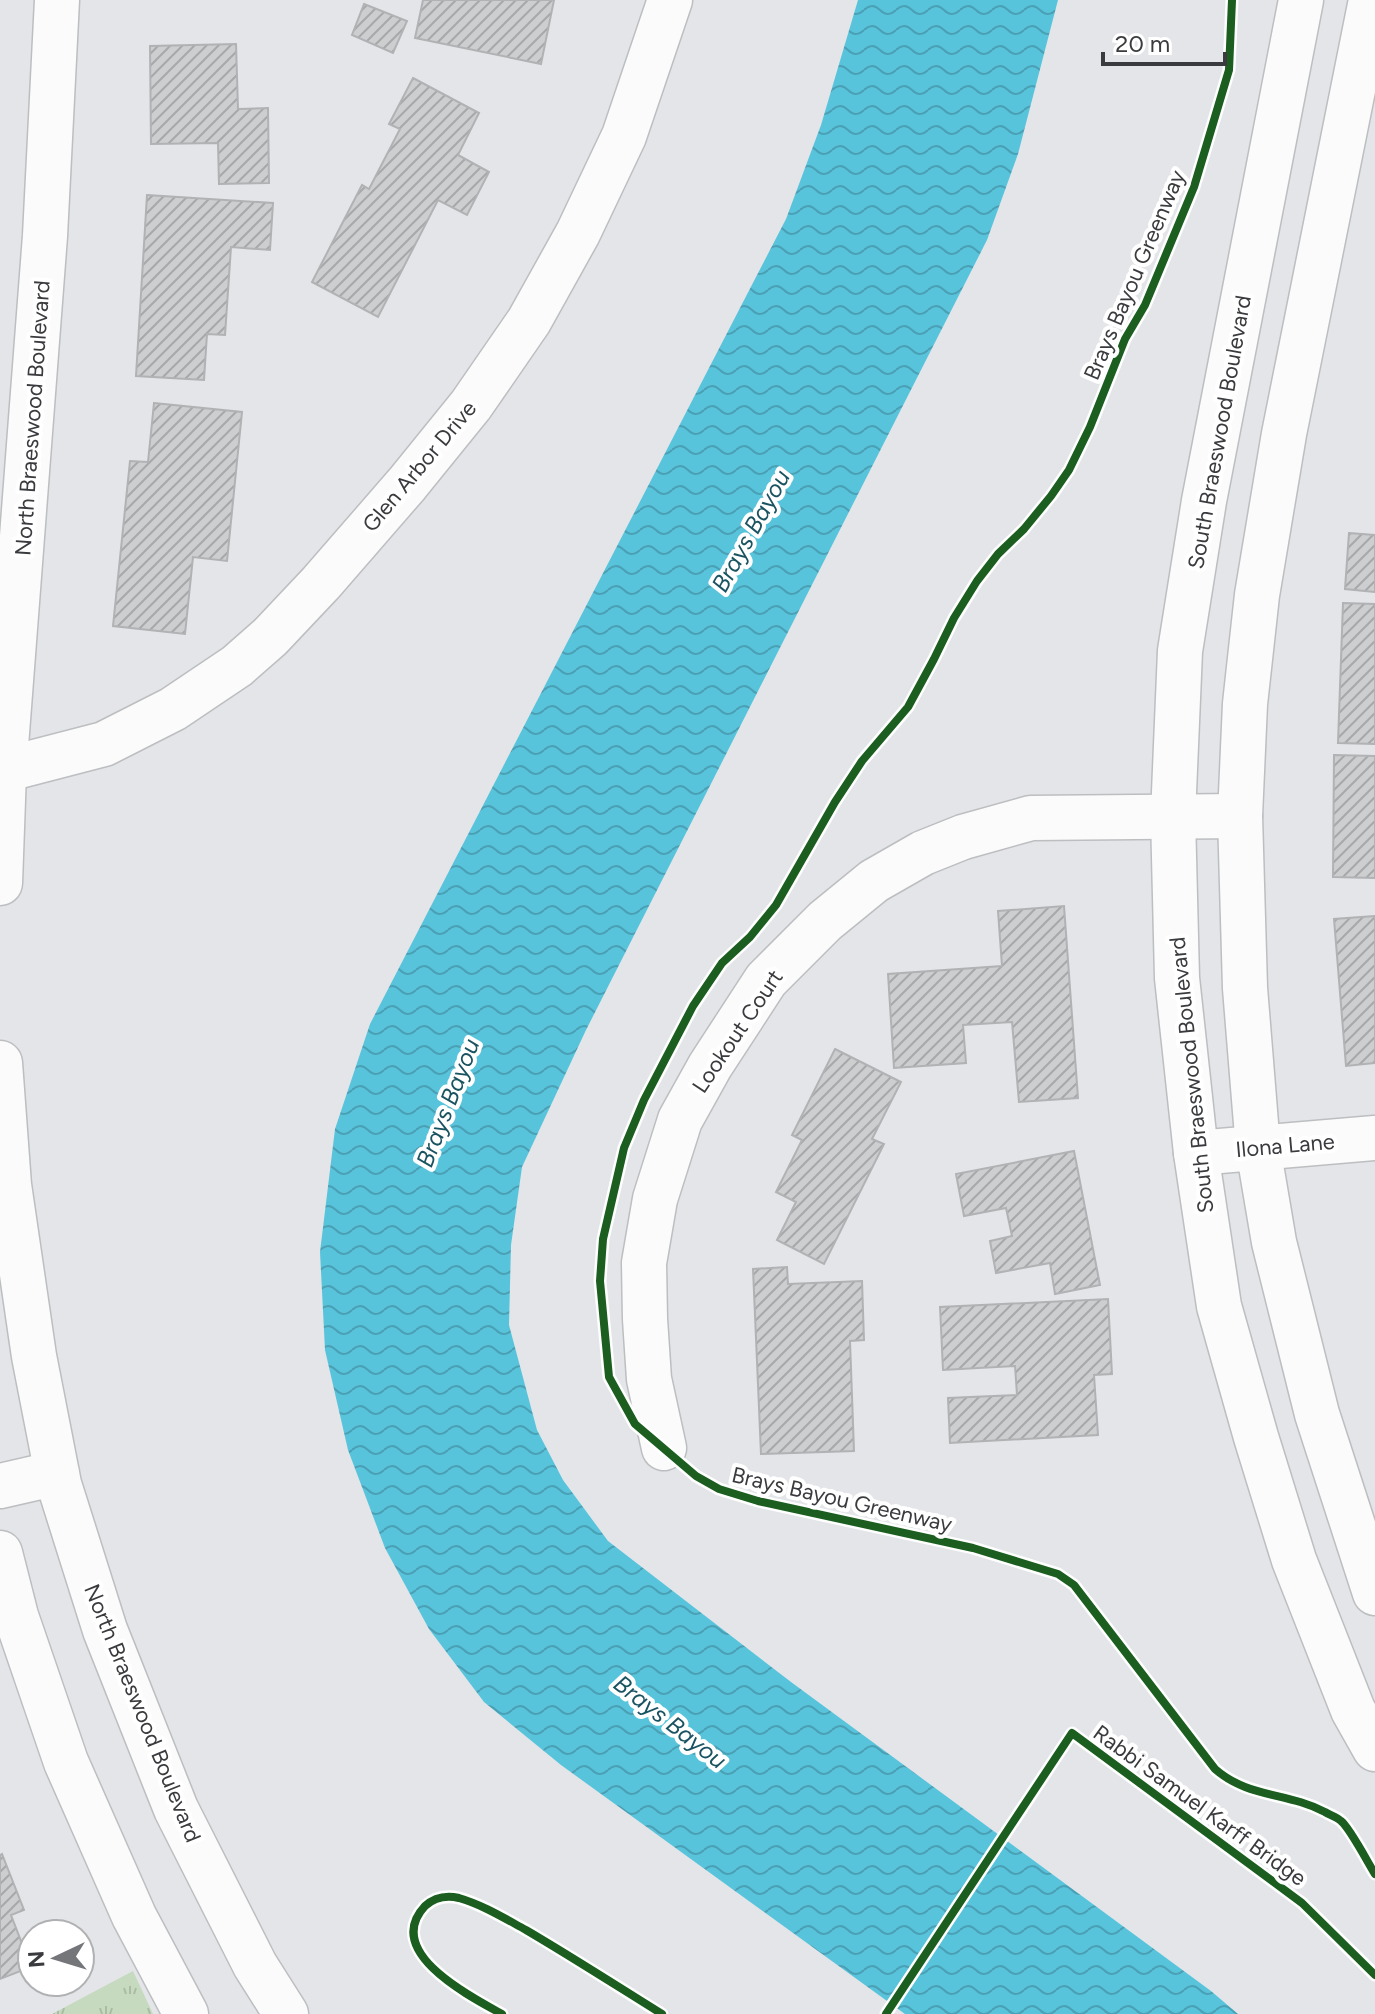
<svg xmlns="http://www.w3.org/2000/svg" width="1375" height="2014" viewBox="0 0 1375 2014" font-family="Figtree,sans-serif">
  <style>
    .grass { fill: url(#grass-tufts) }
    .water { fill: url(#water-waves) }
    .building { fill: url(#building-hatch); stroke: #b1b2b4; stroke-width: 2 }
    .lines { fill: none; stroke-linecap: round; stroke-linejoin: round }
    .minor-casing { stroke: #bcbec0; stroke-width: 47 }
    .secondary-casing { stroke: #bcbec0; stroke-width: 47 }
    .minor { stroke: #fbfbfc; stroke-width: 44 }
    .secondary { stroke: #fbfbfc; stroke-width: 44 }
    .cycleway-casing { stroke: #fff; stroke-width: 13 }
    .cycleway { stroke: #1b5e20; stroke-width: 8 }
    .labels { text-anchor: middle; stroke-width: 8; stroke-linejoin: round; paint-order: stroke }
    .street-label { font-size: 22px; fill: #3a3b3e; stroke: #fff }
    .water-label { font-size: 24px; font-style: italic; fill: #1a5361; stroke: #fff }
  </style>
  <defs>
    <pattern id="grass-tufts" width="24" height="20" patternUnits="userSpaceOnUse" patternTransform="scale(2)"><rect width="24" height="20" fill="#c5dabe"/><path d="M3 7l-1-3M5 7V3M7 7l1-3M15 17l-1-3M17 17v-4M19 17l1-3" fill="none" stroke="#aabca4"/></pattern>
    <pattern id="water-waves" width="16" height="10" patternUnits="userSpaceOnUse" patternTransform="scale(2)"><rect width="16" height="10" fill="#58c4dc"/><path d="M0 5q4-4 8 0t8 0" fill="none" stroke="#4aa0b4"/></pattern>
    <pattern id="building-hatch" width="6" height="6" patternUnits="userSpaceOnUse" patternTransform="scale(2)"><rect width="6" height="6" fill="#ccced0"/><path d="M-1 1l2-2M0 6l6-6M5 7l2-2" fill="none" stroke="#a7a8aa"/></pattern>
  </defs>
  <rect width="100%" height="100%" fill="#e3e5e8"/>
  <!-- grass -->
  <path class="grass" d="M 133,1971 L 153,2014 L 52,2014 Z"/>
  <!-- water -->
  <path class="water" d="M 858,0 L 1058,0 L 1018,154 L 987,240 L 586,1030 L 522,1167 L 511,1245 L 509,1325 L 537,1430 L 563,1480 L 608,1541 L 791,1682 L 1211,1991 L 1238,2014 L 905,2014 L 561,1765 L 484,1702 L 429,1629 L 385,1548 L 348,1450 L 325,1350 L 320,1252 L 335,1129 L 370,1024 L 786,219 L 821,125 Z"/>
  <!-- building -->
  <path class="building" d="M 423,0 L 554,0 L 541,64 L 415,38 Z
    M 364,4 L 407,21 L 393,53 L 352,35 Z
    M 236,44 L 238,109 L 268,108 L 269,183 L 219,184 L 218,143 L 151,144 L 150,46 Z
    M 413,78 L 479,113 L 458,155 L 489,172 L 467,215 L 438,200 L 378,317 L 312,282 L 362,185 L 369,189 L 400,129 L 389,124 Z
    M 147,195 L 273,203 L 270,250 L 231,247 L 225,335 L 207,334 L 204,380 L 136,376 Z
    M 154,403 L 242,412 L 227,561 L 193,557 L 185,634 L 113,626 L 130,461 L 148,462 Z
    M 1349,533 L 1375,535 L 1375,592 L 1345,589 Z
    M 1343,603 L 1375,604 L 1375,744 L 1338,743 Z
    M 1334,755 L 1375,756 L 1375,878 L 1333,877 Z
    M 1064,906 L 1078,1098 L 1019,1102 L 1012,1022 L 963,1025 L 966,1063 L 894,1068 L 888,974 L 1002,966 L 998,911 Z
    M 1375,916 L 1375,1063 L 1346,1066 L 1334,919 Z
    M 835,1049 L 901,1082 L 872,1139 L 884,1144 L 824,1264 L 777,1240 L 796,1202 L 776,1192 L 802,1140 L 792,1135 Z
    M 1074,1151 L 1100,1285 L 1055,1294 L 1050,1263 L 996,1273 L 990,1241 L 1012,1236 L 1006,1208 L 964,1216 L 956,1174 Z
    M 787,1267 L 788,1284 L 862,1281 L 864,1340 L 850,1341 L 854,1451 L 761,1454 L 753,1269 Z
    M 1108,1299 L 1112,1374 L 1094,1375 L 1098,1435 L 950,1443 L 948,1398 L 1017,1395 L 1015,1366 L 943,1370 L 940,1307 Z
    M 2,1854 L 24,1910 L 11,1915 L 31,1967 L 0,1979 L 0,1855 Z"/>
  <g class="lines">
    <defs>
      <path id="minor" d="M 0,771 L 104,744 L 173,709 L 237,666 L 270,637 L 321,583 L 407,484 L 471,405 L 529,321 L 578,233 L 624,136 L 670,0
        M 1196,1153 L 1375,1138
        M 664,1448 L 649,1379 L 645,1319 L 644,1263 L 655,1199 L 680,1120 L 710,1066 L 766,980 L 825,921 L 874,881 L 923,853 L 963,837 L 1031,818 L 1240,816"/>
      <path id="secondary" d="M 1301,0 L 1204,501 L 1180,651 L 1173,816 L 1177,978 L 1196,1153 L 1219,1306 L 1256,1437 L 1294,1560 L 1353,1710 L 1375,1749
        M 1371,0 L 1284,434 L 1257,595 L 1245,704 L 1240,816 L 1245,988 L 1258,1148 L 1274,1242 L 1317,1414 L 1375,1593
        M 0,883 L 4,772 L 45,236 L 57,0
        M 0,1063 L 9,1185 L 34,1356 L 59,1484 L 105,1630 L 176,1809 L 255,1965 L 286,2014
        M 0,1486 L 57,1473
        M 0,1553 L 16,1616 L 66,1762 L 134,1916 L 186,2014"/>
    </defs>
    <!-- minor casing -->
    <use href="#minor" class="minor-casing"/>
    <!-- secondary casing -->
    <use href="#secondary" class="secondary-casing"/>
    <!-- minor -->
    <use href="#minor" class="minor"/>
    <!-- secondary -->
    <use href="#secondary" class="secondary"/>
    <defs>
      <path id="cycleway" d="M 1232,0 L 1229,70 L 1194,187 L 1145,305 L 1125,339 L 1090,427 L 1069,470 L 1051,496 L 1024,529 L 998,554 L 977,581 L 954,618 L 934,659 L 908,707 L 862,761 L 835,802 L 776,905 L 750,937 L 722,963 L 693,1006 L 644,1100 L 624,1148 L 603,1239 L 600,1281 L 609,1377 L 635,1424 L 696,1476 L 719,1489 L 758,1501 L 973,1548 L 1058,1574 L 1074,1585 L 1215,1769 C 1248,1798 1287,1792 1325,1812 C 1330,1815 1337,1817 1341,1821 C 1350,1828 1368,1863 1375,1874
        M 502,2014 C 471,1997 382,1952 425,1906 C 435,1897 446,1895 459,1898 C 483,1905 504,1918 526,1930 C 572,1957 617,1986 662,2014
        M 886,2014 L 1072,1733 L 1302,1903 L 1375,1975"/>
    </defs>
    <!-- cycleway casing -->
    <use href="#cycleway" class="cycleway-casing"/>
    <!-- cycleway -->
    <use href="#cycleway" class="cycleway"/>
  </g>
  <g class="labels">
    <!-- street labels -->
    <g class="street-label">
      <text transform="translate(1134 275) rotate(-67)" y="8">Brays Bayou Greenway</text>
      <text transform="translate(32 418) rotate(-86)" y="8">North Braeswood Boulevard</text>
      <text transform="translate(1219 432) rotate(-80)" y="8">South Braeswood Boulevard</text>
      <text transform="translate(419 466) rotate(-50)" y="8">Glen Arbor Drive</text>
      <text transform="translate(737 1031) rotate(-56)" y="8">Lookout Court</text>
      <text transform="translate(1191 1075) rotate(-96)" y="8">South Braeswood Boulevard</text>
      <text transform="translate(1285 1145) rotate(-5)" y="8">Ilona Lane</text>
      <text transform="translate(842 1499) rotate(13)" y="8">Brays Bayou Greenway</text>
      <text transform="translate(143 1713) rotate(68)" y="8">North Braeswood Boulevard</text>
      <text transform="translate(1200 1805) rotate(36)" y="8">Rabbi Samuel Karff Bridge</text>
    </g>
    <!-- water labels -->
    <g class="water-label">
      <text transform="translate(751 531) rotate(-61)" y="8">Brays Bayou</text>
      <text transform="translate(448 1103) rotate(-69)" y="8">Brays Bayou</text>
      <text transform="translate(670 1722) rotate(38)" y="8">Brays Bayou</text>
    </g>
  </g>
  <!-- north arrow -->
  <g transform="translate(56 1958) rotate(266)"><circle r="38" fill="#ffffff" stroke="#b0b1b2" stroke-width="2"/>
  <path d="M0-6L14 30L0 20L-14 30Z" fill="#75767a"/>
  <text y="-12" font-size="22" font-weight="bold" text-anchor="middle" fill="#3a3b3e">N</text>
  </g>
  <!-- scale -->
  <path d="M1103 52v12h122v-12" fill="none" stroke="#3a3b3e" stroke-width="4"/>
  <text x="1115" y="52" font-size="24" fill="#3a3b3e" stroke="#ffffff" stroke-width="6" paint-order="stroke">20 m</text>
</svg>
